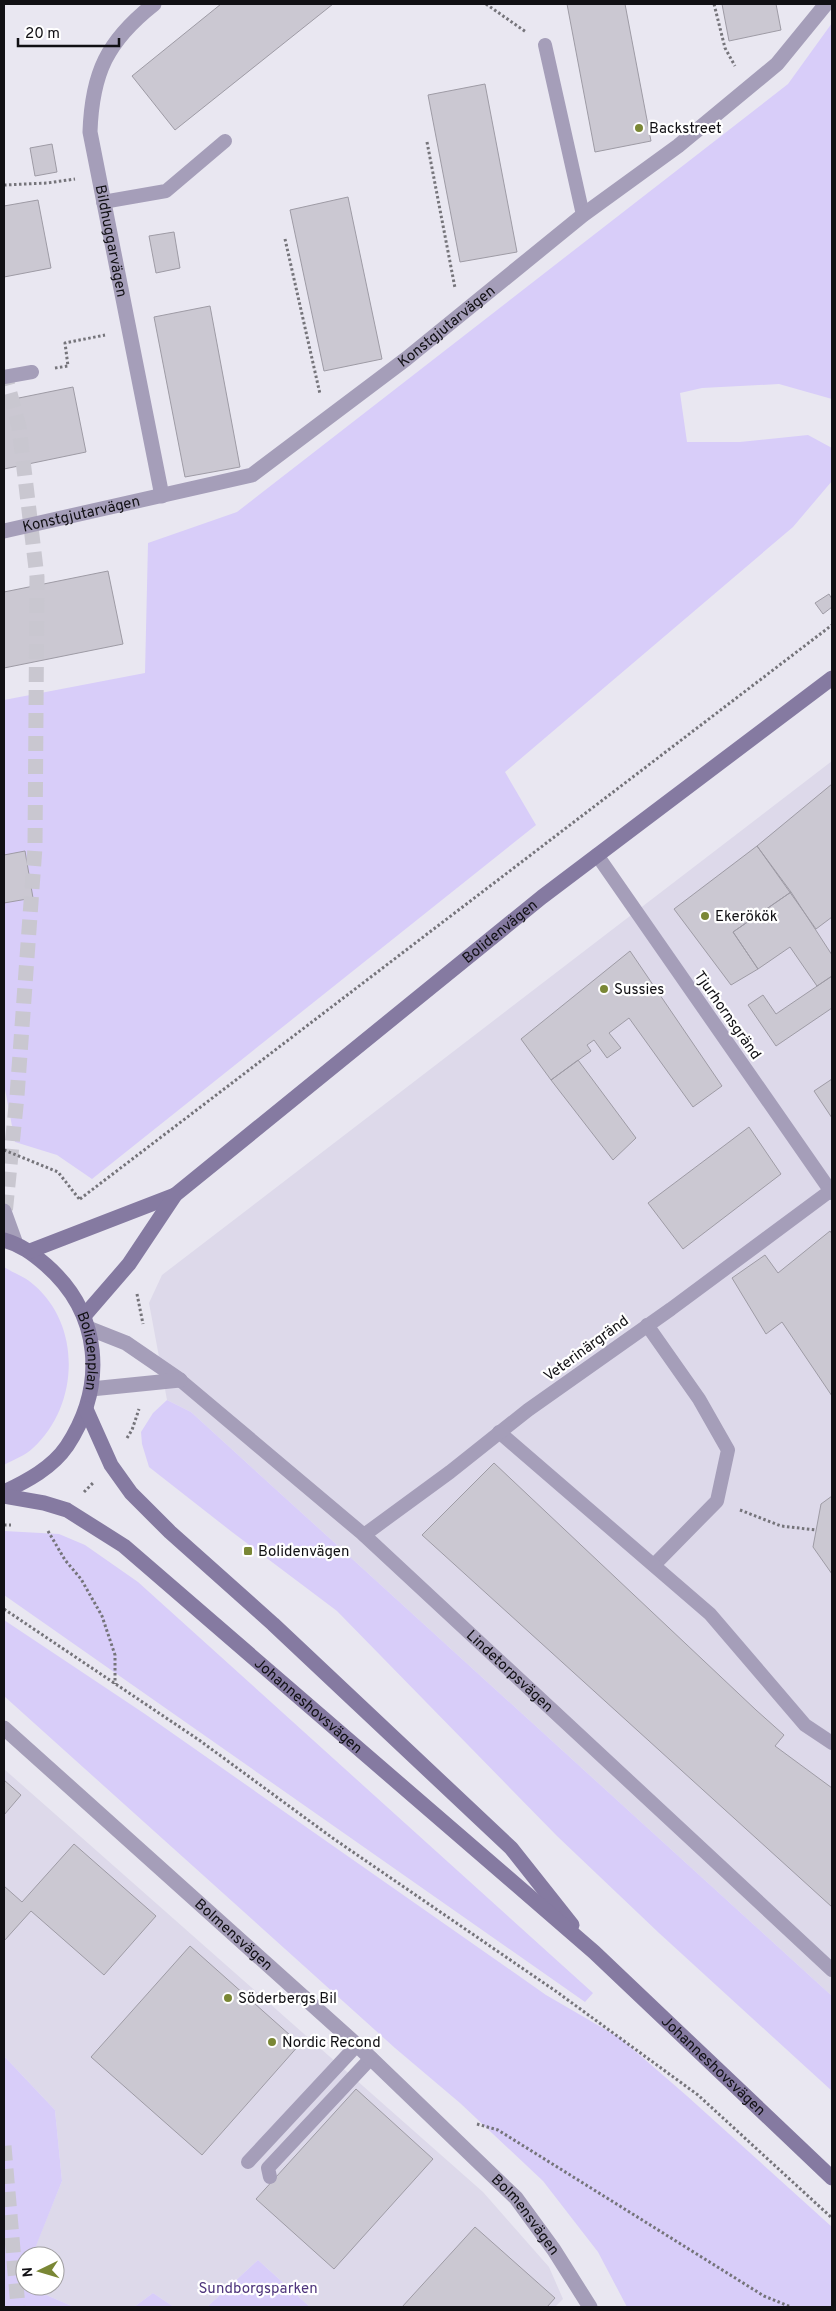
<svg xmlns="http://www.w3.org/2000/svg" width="836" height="2311" viewBox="0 0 836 2311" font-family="Overpass,sans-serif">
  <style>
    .built { fill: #ddd9ea }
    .green { fill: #d8cdf9 }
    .building { fill: #cbc8d2; stroke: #9e9ba5 }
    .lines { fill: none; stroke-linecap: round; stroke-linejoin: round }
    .highway-tunnel { stroke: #c9c7d0; stroke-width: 15; stroke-dasharray: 15 8; stroke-linecap: butt }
    .path { stroke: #75747a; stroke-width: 3; stroke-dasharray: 2.5 2.5; stroke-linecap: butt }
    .lane { stroke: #a59eb9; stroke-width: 14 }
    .street { stroke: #a59eb9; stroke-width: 15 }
    .secondary { stroke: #857aa1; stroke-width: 15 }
    .poi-dot { fill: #7a8735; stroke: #fff; stroke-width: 2 }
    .labels { text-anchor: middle; stroke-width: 4.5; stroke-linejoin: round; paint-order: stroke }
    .poi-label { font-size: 15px; fill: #111014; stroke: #fff; text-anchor: start }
    .street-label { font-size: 15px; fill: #111014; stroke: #fff }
    .park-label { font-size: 15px; fill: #4f367d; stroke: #fff }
  </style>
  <rect width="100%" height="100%" fill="#e9e7f1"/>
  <!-- built -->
  <path class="built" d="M 832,761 L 832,1996 L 191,1412 L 167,1400 L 149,1303 L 162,1275 Z
    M 4,1769 L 483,2192 L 549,2267 L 563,2299 L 555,2307 L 310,2307 L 258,2260 L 207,2307 L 174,2307 L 153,2293 L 134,2307 L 74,2307 L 44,2294 L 41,2286 L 55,2286 L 55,2256 L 32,2255 L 62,2181 L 55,2110 L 4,2056 Z"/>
  <!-- green -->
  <path class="green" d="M 832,23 L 832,399 L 779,384 L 702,388 L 680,393 L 687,442 L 740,442 L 808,435 L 832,448 L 832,481 L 793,527 L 505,772 L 536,825 L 92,1179 L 57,1155 L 15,1142 L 4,1084 L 4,700 L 145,673 L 148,543 L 237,512 L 788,84 Z
    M 4,1267 C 13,1273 26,1277 34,1285 C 82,1326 79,1406 33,1448 C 26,1455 13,1460 4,1465 Z
    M 167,1400 L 191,1412 L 832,1996 L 832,2091 L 659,1933 L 557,1836 L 337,1611 L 232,1532 L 149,1467 L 142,1444 L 141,1432 L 153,1413 Z
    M 4,1531 L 59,1534 L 85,1545 L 138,1582 L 593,1993 L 585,2002 L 4,1595 Z
    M 4,1620 L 145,1714 L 546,1995 L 620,2038 L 687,2096 L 832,2227 L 832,2307 L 627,2307 L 598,2252 L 543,2181 L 460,2103 L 395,2048 L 4,1696 Z
    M 4,2056 L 55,2110 L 62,2181 L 32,2256 L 25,2256 L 25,2286 L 41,2286 L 44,2294 L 74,2307 L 4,2307 Z
    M 258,2260 L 310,2307 L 207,2307 Z
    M 153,2293 L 174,2307 L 134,2307 Z"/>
  <!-- building -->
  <path class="building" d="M 221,4 L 333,4 L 175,130 L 132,76 Z
    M 567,4 L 625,4 L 651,141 L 595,152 Z
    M 722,4 L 776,4 L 781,30 L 729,41 Z
    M 485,84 L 517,252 L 460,262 L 428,95 Z
    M 52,144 L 57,172 L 35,176 L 30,148 Z
    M 348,197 L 382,359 L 324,371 L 290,210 Z
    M 38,200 L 51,268 L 4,277 L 4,206 Z
    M 174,232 L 180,268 L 156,273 L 149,236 Z
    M 210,306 L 240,467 L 185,477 L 154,317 Z
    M 73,387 L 86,452 L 4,469 L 4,401 Z
    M 108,571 L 123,644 L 4,668 L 4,592 Z
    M 829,594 L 832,599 L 832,607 L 823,614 L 815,603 Z
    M 832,784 L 832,917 L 816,929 L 757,846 Z
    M 757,846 L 791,892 L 733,932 L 758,969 L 731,985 L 674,909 Z
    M 25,851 L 33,898 L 4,903 L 4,855 Z
    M 791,892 L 832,955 L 832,976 L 817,986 L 790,947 L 758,969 L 733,932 Z
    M 630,951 L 722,1086 L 693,1107 L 629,1018 L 609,1033 L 621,1048 L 607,1058 L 594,1040 L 587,1045 L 591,1051 L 551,1080 L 521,1039 Z
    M 832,976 L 832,1008 L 776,1046 L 748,1005 L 763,995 L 776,1014 Z
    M 578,1060 L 636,1138 L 613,1160 L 551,1080 Z
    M 832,1079 L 832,1118 L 814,1091 Z
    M 749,1127 L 781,1174 L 683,1249 L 648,1203 Z
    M 830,1231 L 832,1234 L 832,1396 L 782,1322 L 766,1334 L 732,1278 L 765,1255 L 778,1273 Z
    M 494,1463 L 756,1710 L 784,1735 L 775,1746 L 832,1788 L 832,1907 L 422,1535 Z
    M 832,1496 L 832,1574 L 813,1547 L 821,1504 Z
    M 4,1780 L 21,1795 L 4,1815 Z
    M 74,1844 L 156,1916 L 104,1975 L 31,1911 L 4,1941 L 4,1886 L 22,1902 Z
    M 190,1946 L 300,2044 L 202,2155 L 91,2057 Z
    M 356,2089 L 433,2159 L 334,2269 L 256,2199 Z
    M 475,2227 L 555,2298 L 547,2307 L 402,2307 Z"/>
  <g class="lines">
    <!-- highway-tunnel -->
    <path class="highway-tunnel" d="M 4,371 L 19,427 L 37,577 L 35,847 L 17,1096 L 4,1224
      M 4,2146 L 18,2307"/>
    <!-- path -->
    <path class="path" d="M 486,4 L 526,32
      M 714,4 L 725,48 L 735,66
      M 427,142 L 455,288
      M 4,185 L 47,183 L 75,179
      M 285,239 L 320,394
      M 55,368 L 68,366 L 65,343 L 105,335
      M 4,1150 L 58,1172 L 80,1200
      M 80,1199 L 832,625
      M 137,1294 L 143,1324
      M 127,1438 L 132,1430 L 139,1409
      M 84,1492 L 94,1482
      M 740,1510 L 781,1526 L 816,1530
      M 4,1525 L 11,1525
      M 48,1531 L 65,1560 L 81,1579 L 102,1616 L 115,1655 L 115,1684
      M 4,1609 L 199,1740 L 334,1839 L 557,1992 L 698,2095 L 832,2218
      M 477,2124 L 498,2130 L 764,2296 L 791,2307"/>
    <!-- lane -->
    <g class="lane">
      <path d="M 545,45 L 583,215"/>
      <path d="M 103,202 L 166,191 L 225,141"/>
      <path d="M 4,377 L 32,372"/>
      <path d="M 597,855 L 832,1193"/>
      <path d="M 647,1325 L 699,1399 L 728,1450 L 717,1501 L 654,1565"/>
      <path id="s1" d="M 180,1380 L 364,1535 L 832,1970"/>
      <path d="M 499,1432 L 710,1614 L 805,1725 L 832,1743"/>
      <path d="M 364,1535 L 450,1472 L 528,1410 L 671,1309 L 830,1191"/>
      <path d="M 248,2162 L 357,2045"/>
      <path d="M 270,2177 L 268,2168 L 371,2058"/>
    </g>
    <!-- street -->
    <g class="street">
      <path id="s2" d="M 154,4 C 107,41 92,73 90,132 L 162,496"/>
      <path id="s3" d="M 4,531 L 252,475 L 406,359 L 583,215 L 678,146 L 777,64 L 826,4"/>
      <path d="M 4,1211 L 16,1244"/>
      <path d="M 88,1328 L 126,1343 L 180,1380"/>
      <path d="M 91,1389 L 180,1380"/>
      <path id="s4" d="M 4,1728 L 357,2045 L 516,2198 L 554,2250 L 590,2307"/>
    </g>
    <!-- secondary -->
    <g class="secondary">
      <path id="s5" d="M 4,1240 C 21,1245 32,1253 46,1265 C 101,1313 107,1385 67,1446 C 52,1468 27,1481 4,1492"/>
      <path d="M 30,1251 L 175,1195"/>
      <path id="s6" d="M 84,1316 L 129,1264 L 175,1195 L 542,897 L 832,678"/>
      <path d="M 86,1409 L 111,1465 L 131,1493 L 170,1532 L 273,1624 L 511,1848 L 572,1925"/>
      <path id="s7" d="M 4,1496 L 44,1503 L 67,1510 L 124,1546 L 594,1952 L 832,2178"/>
    </g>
  </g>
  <!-- markers -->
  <g class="poi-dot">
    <circle cx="639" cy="128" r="5"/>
    <circle cx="705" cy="916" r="5"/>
    <circle cx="604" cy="989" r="5"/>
    <rect x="243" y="1546" width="10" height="10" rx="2.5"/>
    <circle cx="228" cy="1998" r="5"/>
    <circle cx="272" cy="2042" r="5"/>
  </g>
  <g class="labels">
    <!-- poi labels -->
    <g class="poi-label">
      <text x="649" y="133">Backstreet</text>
      <text x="715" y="921">Ekerökök</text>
      <text x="614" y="994">Sussies</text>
      <text x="258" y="1556">Bolidenvägen</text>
      <text x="238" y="2003">Söderbergs Bil</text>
      <text x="282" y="2047">Nordic Recond</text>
    </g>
    <!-- street labels -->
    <g class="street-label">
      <text dy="5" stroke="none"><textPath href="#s2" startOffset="260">Bildhuggarvägen</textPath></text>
      <text dy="5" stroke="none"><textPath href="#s3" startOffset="499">Konstgjutarvägen</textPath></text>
      <text dy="5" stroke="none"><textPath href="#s3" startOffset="79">Konstgjutarvägen</textPath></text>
      <text dy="5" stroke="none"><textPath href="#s6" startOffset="570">Bolidenvägen</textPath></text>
      <text transform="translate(728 1015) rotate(55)" y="5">Tjurhornsgränd</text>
      <text transform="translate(586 1348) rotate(-36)" y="5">Veterinärgränd</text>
      <text dy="5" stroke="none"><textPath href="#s5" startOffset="149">Bolidenplan</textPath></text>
      <text dy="5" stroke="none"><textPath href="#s1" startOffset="440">Lindetorpsvägen</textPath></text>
      <text dy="5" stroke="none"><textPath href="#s7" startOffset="376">Johanneshovsvägen</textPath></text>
      <text dy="5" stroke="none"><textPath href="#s4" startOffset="309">Bolmensvägen</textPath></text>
      <text dy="5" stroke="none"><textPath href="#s7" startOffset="918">Johanneshovsvägen</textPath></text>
      <text dy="5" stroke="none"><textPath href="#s4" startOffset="714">Bolmensvägen</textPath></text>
    </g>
    <!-- park labels -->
    <g class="park-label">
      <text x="258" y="2293">Sundborgsparken</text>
    </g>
  </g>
  <!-- border -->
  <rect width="836" height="2311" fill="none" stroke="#111014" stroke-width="10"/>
  <!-- north arrow -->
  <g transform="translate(40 2271) rotate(265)"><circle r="24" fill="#ffffff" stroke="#a09fa1"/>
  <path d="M0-4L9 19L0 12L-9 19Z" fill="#7a8735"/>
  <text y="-8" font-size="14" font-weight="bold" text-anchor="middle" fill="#111014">N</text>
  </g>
  <!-- scale -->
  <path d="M18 38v8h101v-8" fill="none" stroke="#111014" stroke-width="2.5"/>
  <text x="25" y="38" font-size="15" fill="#111014" stroke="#ffffff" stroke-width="4" paint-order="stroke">20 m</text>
</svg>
